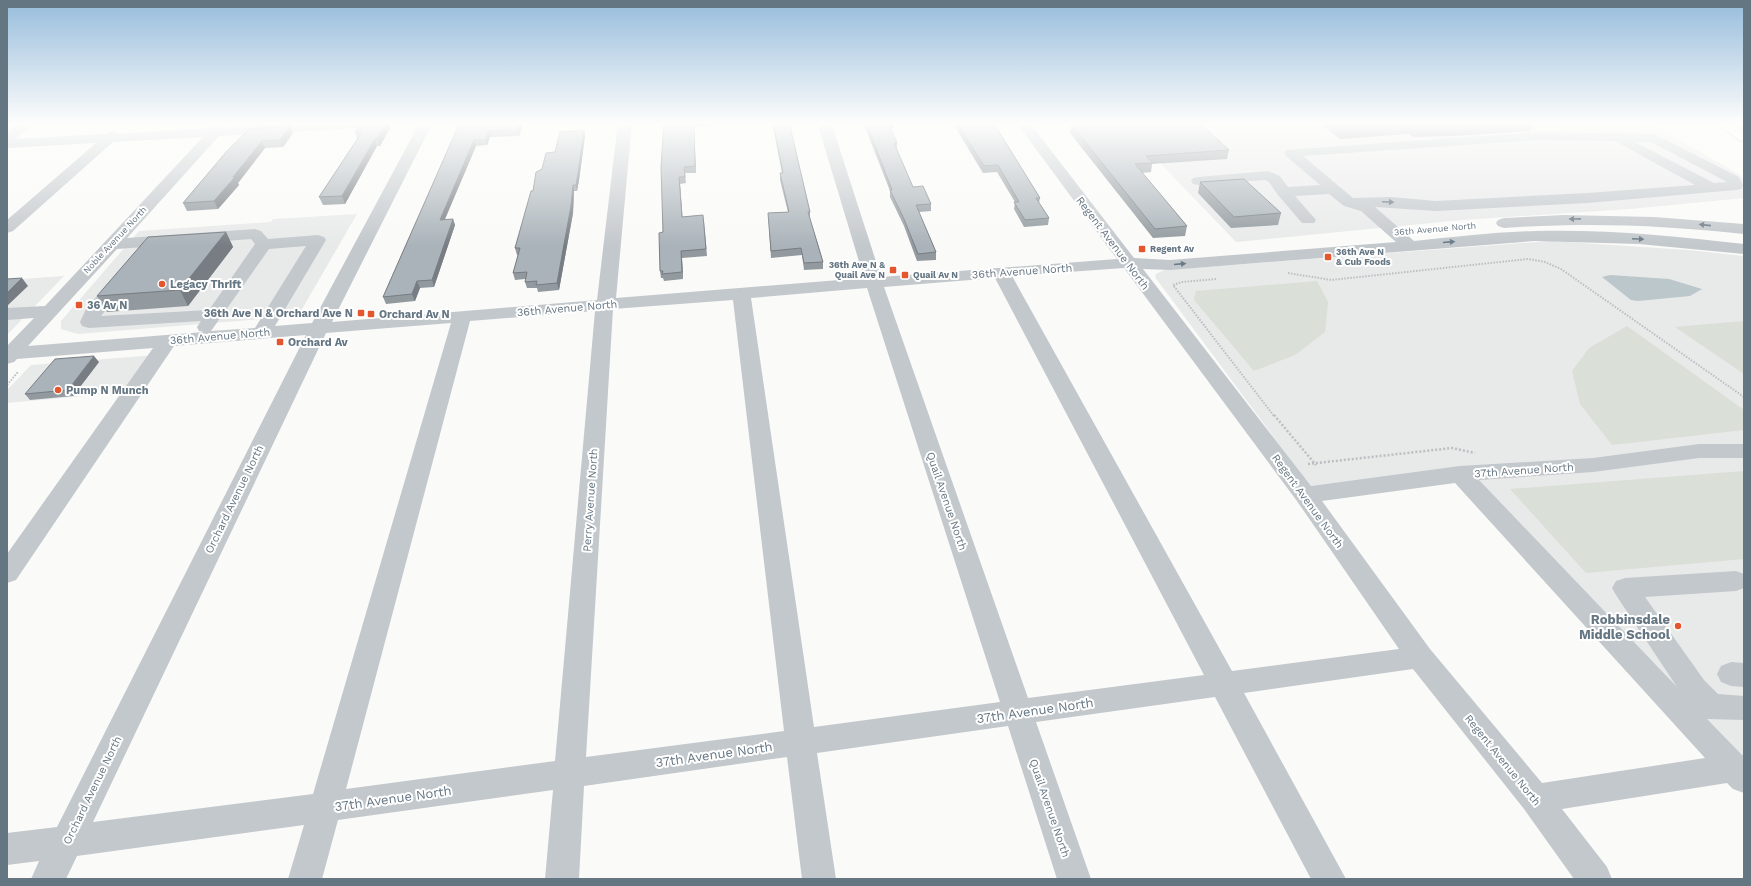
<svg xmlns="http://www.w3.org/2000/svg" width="1751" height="886" viewBox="0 0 1751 886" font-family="'Work Sans',sans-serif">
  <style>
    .built { fill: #e8e9e9 }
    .green { fill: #dadfd7 }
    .water { fill: #bbc7cb }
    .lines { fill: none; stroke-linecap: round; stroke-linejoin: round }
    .highway-casing { stroke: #b4b9bd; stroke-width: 2 }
    .path-far1 { stroke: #bbbfc2; stroke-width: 2; stroke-dasharray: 1.5 1.5; stroke-linecap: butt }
    .path { stroke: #bbbfc2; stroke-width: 2.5; stroke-dasharray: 2 2; stroke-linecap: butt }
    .minor { fill: #c3c8cc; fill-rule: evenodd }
    .highway { fill: #fff; fill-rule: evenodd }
    .wall { fill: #929a9f }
    .shaded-wall { fill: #777d82 }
    .building { fill: #aab3b9; stroke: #777d82 }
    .oneway { fill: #6a7a87 }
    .poi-dot { fill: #e4572e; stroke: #fff; stroke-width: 1.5 }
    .labels { text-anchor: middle; stroke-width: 4; stroke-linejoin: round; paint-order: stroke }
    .far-street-label { font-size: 9px; fill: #657683; stroke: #fff }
    .far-poi-label { font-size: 9px; font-weight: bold; fill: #657683; stroke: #fff; text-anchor: start }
    .street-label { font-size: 11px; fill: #657683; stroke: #fff }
    .poi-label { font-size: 11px; font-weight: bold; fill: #657683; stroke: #fff; text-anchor: start }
    .near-poi-label { font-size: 13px; font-weight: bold; fill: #657683; stroke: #fff; text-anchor: end }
    .near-street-label { font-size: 13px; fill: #657683; stroke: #fff }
  </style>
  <rect width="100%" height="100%" fill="#fafaf8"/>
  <!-- built -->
  <path class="built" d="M 1125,122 L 1646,122 L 1671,135 L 1740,175 L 1744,180 L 1744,198 L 1630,209 L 1462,220 L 1236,242 L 1164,167 Z
    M 357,214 L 298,316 L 78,334 L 61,329 L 61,321 L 139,231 L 271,222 L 273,219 Z
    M 1551,241 L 1689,250 L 1744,256 L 1744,765 L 1461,468 L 1310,486 L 1155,277 L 1156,274 L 1164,270 Z
    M 64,276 L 7,335 L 7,280 Z
    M 155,355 L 128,392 L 7,403 L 7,390 L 31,365 Z"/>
  <!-- green -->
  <path class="green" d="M 1317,281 L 1328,302 L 1325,332 L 1295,355 L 1254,371 L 1194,300 L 1196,291 Z
    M 1744,321 L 1744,374 L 1675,327 Z
    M 1627,326 L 1744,410 L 1744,430 L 1612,445 L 1580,404 L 1572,371 L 1589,348 Z
    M 1744,471 L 1744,559 L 1586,573 L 1510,489 Z"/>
  <!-- water -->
  <path class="water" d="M 1610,275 L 1669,279 L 1702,289 L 1690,296 L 1638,301 L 1631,300 L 1602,277 Z"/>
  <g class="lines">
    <defs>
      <path id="highway" d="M 1715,122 L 1730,122 L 1744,131 L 1744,141 L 1739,140 Z"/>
    </defs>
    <!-- highway casing -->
    <use href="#highway" class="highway-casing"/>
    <!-- path-far1 -->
    <path class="path-far1" d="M 1288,273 L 1331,280 L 1528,259 L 1545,262 L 1561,269 L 1744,397
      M 1216,279 L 1182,282 L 1173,285 L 1274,416
      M 7,385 L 18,372"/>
    <!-- path -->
    <path class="path" d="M 1274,415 L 1316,465
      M 1308,464 L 1452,448 L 1475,453"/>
    <!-- minor -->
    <path class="minor" d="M 20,122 L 35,122 L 15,139 L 106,134 L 113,131 L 119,134 L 211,128 L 219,124 L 225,128 L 320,122 L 401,122 L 395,126 L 219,136 L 127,238 L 255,229 L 261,231 L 268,239 L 318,235 L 324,237 L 326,240 L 275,326 L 312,323 L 420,122 L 433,122 L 332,322 L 597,300 L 618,122 L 632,122 L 616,298 L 864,278 L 817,122 L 831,122 L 881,277 L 1117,259 L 1016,122 L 1029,122 L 1134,258 L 1170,260 L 1396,242 L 1361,211 L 1344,206 L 1329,194 L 1295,196 L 1316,220 L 1314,223 L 1302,223 L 1278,195 L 1269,182 L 1265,180 L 1198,185 L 1193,184 L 1191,181 L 1193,178 L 1198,177 L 1268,171 L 1280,176 L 1288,187 L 1320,185 L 1286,156 L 1284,153 L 1286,150 L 1537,132 L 1654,134 L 1739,177 L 1743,186 L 1741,189 L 1736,190 L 1587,203 L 1436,211 L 1375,207 L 1414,241 C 1454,237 1495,232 1535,231 C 1605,229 1675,236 1744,244 L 1744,254 L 1639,244 L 1534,241 L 1170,270 L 1143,269 L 1311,486 L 1460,466 L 1593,458 L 1699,444 L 1744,444 L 1744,458 L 1699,458 L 1593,472 L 1479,480 L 1677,687 L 1616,595 L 1612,588 L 1616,581 L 1625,578 L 1736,571 L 1744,574 L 1744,588 L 1736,591 L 1645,597 L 1704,680 L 1718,694 L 1744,696 L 1744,720 L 1707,719 L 1742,755 L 1744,755 L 1744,793 L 1733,789 L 1727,783 L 1562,809 L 1607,867 L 1612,879 L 1574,879 L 1524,809 L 1413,669 L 1244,693 L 1346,879 L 1311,879 L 1215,697 L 1036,722 L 1091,879 L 1057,879 L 1008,726 L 817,753 L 836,879 L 802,879 L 787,757 L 584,786 L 579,879 L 545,879 L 553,790 L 338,820 L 322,879 L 288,879 L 304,825 L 77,856 L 66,879 L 31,879 L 39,861 L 7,865 L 7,833 L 57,827 L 306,335 L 174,346 L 16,580 L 7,583 L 7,554 L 153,348 L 17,359 L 14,362 L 7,364 L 7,346 L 34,318 L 7,320 L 7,308 L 45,306 L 203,137 L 113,142 L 13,231 L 7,233 L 7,220 L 96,143 L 7,148 L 7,132 ZM 1537,140 L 1615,141 L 1695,185 L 1587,193 L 1436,201 L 1391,197 L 1353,198 L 1303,156 ZM 1635,142 L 1651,142 L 1727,182 L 1714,183 ZM 251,239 L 255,244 L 209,310 L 101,316 L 130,280 L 127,276 L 121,275 L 115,276 L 87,307 L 80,322 L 82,326 L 89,328 L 201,321 L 197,327 L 199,331 L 204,332 L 28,346 L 117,249 ZM 306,246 L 255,328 L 211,331 L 269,249 ZM 1124,268 L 1297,501 L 1399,649 L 1232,671 L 1012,276 ZM 995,278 L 1204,675 L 1028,698 L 884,287 ZM 867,288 L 1000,702 L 814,727 L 751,298 ZM 733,300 L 784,731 L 586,757 L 613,309 ZM 595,311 L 555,761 L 346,789 L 470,321 ZM 451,323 L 313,794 L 93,822 L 326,333 ZM 1455,483 L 1705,758 L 1542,783 L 1430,649 L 1322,501 Z
      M 1564,215 L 1654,217 L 1744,224 L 1744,234 C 1664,225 1584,222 1504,228 L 1498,226 L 1496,223 L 1498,220 L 1504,218 Z
      M 1731,662 L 1744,663 L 1744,687 L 1731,686 L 1721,682 L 1717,674 L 1721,666 Z"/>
    <!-- highway -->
    <use href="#highway" class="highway"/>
  </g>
  <!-- wall -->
  <path class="wall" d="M 260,122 L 292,122 L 261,124 Z
    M 460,122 L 524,122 L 519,136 L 490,137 L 487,145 L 476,146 L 445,219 L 453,219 L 455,225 L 434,287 L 420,288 L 415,301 L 386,304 L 383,297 Z
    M 664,122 L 719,122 L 719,125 L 694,127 L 696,173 L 685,173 L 686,183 L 680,184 L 682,217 L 704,222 L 707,256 L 682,258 L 683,279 L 664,281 L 663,278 L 661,278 L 660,271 L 663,232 Z
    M 772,122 L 789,122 L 810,212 L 810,218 L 823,262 L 823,269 L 804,270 L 802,255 L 771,258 L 768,213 L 788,212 L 780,180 L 780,173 L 782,173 Z
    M 863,122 L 894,122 L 894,128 L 891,128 L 897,143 L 897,149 L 896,149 L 913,187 L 931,204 L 931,211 L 919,212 L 936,252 L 936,260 L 917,261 L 904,226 L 890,197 L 890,191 Z
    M 952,122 L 993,122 L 1040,198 L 1039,203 L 1049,218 L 1048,225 L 1024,227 L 1014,209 L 1015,202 L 997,172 L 983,173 Z
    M 1318,122 L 1534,122 L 1530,131 L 1453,136 L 1414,137 L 1409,134 L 1340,139 Z
    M 1071,124 L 1229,150 L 1227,159 L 1152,164 L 1151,172 L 1142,173 L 1187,226 L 1185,236 L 1153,238 L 1070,133 Z
    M 390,128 L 380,146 L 377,146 L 345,204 L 323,205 L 319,197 L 357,139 L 355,132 Z
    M 249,129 L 293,133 L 283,147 L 265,148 L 238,183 L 239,185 L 218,209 L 187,211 L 183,203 Z
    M 585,136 L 579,180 L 577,191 L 574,191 L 573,213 L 559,290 L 538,292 L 537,288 L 527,288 L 525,282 L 525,279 L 515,280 L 513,273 L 518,255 L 517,255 L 515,248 L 533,191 L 542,169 L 555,152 Z
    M 1200,182 L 1281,213 L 1278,225 L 1231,228 L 1198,193 Z
    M 226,232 L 233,247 L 188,306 L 107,312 L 97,296 Z
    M 99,362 L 73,396 L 30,400 L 25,394 Z"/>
  <!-- shaded-wall -->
  <path class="shaded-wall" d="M 387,122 L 388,122 L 390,128 L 380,146 L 377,139 Z
    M 520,122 L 524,122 L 519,136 L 517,130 Z
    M 694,122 L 694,127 L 696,173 L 695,166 Z
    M 290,126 L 293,133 L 283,147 L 280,140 Z
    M 584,130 L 585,136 L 579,180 L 577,191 L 576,185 Z
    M 489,131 L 490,137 L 487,145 L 485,140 Z
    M 375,139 L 377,146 L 345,204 L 342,196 Z
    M 474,140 L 476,146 L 442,226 L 440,220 Z
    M 262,141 L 265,148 L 238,183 L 239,185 L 218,209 L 214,201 Z
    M 679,177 L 680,184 L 683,224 L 682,217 Z
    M 573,185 L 574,191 L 573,213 L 559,290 L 557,283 Z
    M 453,219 L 455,225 L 434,287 L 432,280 Z
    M 226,232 L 233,247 L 188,306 L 180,290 Z
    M 681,251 L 682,258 L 683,279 L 682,272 Z
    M 22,278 L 28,286 L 7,306 L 7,293 Z
    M 417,281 L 420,288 L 415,301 L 412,294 Z
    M 94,356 L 99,362 L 73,396 L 68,390 Z"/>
  <!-- building -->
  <path class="building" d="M 361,122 L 387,122 L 377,139 L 375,139 L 342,196 L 319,197 L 362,132 L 355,132 Z
    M 460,122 L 520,122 L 517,130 L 489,131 L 485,140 L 474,140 L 440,220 L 453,219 L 432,280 L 417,281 L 412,294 L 383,297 Z
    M 664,122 L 694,122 L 695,166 L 684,167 L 685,177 L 679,177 L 682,217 L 703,215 L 706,249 L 681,251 L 682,272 L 662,274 L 663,271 L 660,271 L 659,233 L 663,232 L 661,167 Z
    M 773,122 L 789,122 L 810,212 L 808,212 L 823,262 L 804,263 L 801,248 L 771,251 L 768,213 L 789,212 L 780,173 L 783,173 Z
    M 866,122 L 888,122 L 897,143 L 894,143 L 913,187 L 923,186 L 931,204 L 916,205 L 936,252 L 918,254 L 904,219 L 890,190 L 892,190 Z
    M 956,122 L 993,122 L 1040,198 L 1036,198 L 1049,218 L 1025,220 L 1014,202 L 1019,202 L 998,165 L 984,166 Z
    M 1103,122 L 1198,122 L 1229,150 L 1146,156 L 1153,163 L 1135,164 L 1187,226 L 1155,229 L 1071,124 Z
    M 1340,122 L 1394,122 L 1344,126 Z
    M 1416,122 L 1470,122 L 1419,124 Z
    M 290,126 L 280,140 L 262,141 L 233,177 L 235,177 L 214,201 L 183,203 L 227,151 L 249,129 Z
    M 584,130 L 578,174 L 576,185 L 573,185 L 571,206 L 557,283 L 536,285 L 537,281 L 525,282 L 527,272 L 513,273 L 520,248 L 515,248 L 531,191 L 533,191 L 536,172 L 542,169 L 546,153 L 555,152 L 560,132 Z
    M 1244,179 L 1281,213 L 1234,217 L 1200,182 Z
    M 226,232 L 180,290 L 97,296 L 148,237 Z
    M 22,278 L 7,293 L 7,279 Z
    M 94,356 L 68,390 L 25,394 L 55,359 Z"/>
  <!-- one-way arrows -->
  <defs><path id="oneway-solid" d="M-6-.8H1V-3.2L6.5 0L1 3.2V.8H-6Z"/></defs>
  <g class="oneway">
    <use href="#oneway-solid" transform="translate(1388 202) rotate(3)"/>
    <use href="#oneway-solid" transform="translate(1575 219) rotate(179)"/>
    <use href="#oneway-solid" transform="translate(1705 225) rotate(-174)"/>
    <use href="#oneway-solid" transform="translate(1638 239) rotate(3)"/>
    <use href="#oneway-solid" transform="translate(1449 242) rotate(-5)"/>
    <use href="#oneway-solid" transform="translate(1180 264) rotate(-5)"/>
  </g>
  <!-- sky -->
  <linearGradient id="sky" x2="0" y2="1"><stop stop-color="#96bcdc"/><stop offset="0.5" stop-color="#fdfdfc"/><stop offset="1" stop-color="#fdfdfc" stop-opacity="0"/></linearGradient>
  <rect width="1751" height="246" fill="url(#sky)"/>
  <!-- markers -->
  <g class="poi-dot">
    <rect x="1138" y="245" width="8" height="8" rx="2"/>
    <rect x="1324" y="253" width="8" height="8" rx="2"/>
    <rect x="889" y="266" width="8" height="8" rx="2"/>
    <rect x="901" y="271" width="8" height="8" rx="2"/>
    <circle cx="162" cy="284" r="4"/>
    <rect x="75" y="301" width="8" height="8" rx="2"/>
    <rect x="357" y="309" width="8" height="8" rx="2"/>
    <rect x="367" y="310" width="8" height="8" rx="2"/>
    <rect x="276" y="338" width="8" height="8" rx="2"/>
    <circle cx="58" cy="390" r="4"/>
    <circle cx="1678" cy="626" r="4"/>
  </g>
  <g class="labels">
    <!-- far-street labels -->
    <g class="far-street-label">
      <text transform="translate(1435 229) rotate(-5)" y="3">36th Avenue North</text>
      <text transform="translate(115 240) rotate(-47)" y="3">Noble Avenue North</text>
    </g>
    <!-- far-poi labels -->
    <g class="far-poi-label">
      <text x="1150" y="252">Regent Av</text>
      <text x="1336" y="255">36th Ave N<tspan x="1336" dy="10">&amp; Cub Foods</tspan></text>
      <text x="885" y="268" text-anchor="end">36th Ave N &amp;<tspan x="885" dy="10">Quail Ave N</tspan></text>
      <text x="913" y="278">Quail Av N</text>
    </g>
    <!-- street labels -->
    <g class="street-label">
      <text transform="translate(1113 243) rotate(53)" y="4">Regent Avenue North</text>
      <text transform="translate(1022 271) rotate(-4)" y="4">36th Avenue North</text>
      <text transform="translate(567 308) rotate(-5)" y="4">36th Avenue North</text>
      <text transform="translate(220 336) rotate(-5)" y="4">36th Avenue North</text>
      <text transform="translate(1524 470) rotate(-4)" y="4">37th Avenue North</text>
      <text transform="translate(234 499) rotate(-64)" y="4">Orchard Avenue North</text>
      <text transform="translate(590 500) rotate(-86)" y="4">Perry Avenue North</text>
      <text transform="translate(947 501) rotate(71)" y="4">Quail Avenue North</text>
      <text transform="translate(1308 501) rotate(54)" y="4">Regent Avenue North</text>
      <text transform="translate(1503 760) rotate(51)" y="4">Regent Avenue North</text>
      <text transform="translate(92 790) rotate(-64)" y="4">Orchard Avenue North</text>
      <text transform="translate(1050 808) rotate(71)" y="4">Quail Avenue North</text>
    </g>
    <!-- poi labels -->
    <g class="poi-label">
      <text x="170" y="288">Legacy Thrift</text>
      <text x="87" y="309">36 Av N</text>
      <text x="353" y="317" text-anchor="end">36th Ave N &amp; Orchard Ave N</text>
      <text x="379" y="318">Orchard Av N</text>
      <text x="288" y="346">Orchard Av</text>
      <text x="66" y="394">Pump N Munch</text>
    </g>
    <!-- near-poi labels -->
    <g class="near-poi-label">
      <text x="1670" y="624">Robbinsdale<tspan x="1670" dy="15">Middle School</tspan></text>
    </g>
    <!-- near-street labels -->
    <g class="near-street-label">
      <text transform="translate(1035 710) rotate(-8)" y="5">37th Avenue North</text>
      <text transform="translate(714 754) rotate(-8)" y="5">37th Avenue North</text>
      <text transform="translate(393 798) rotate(-8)" y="5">37th Avenue North</text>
    </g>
  </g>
  <!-- border -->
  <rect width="1751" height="886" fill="none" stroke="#657683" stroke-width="16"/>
</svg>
